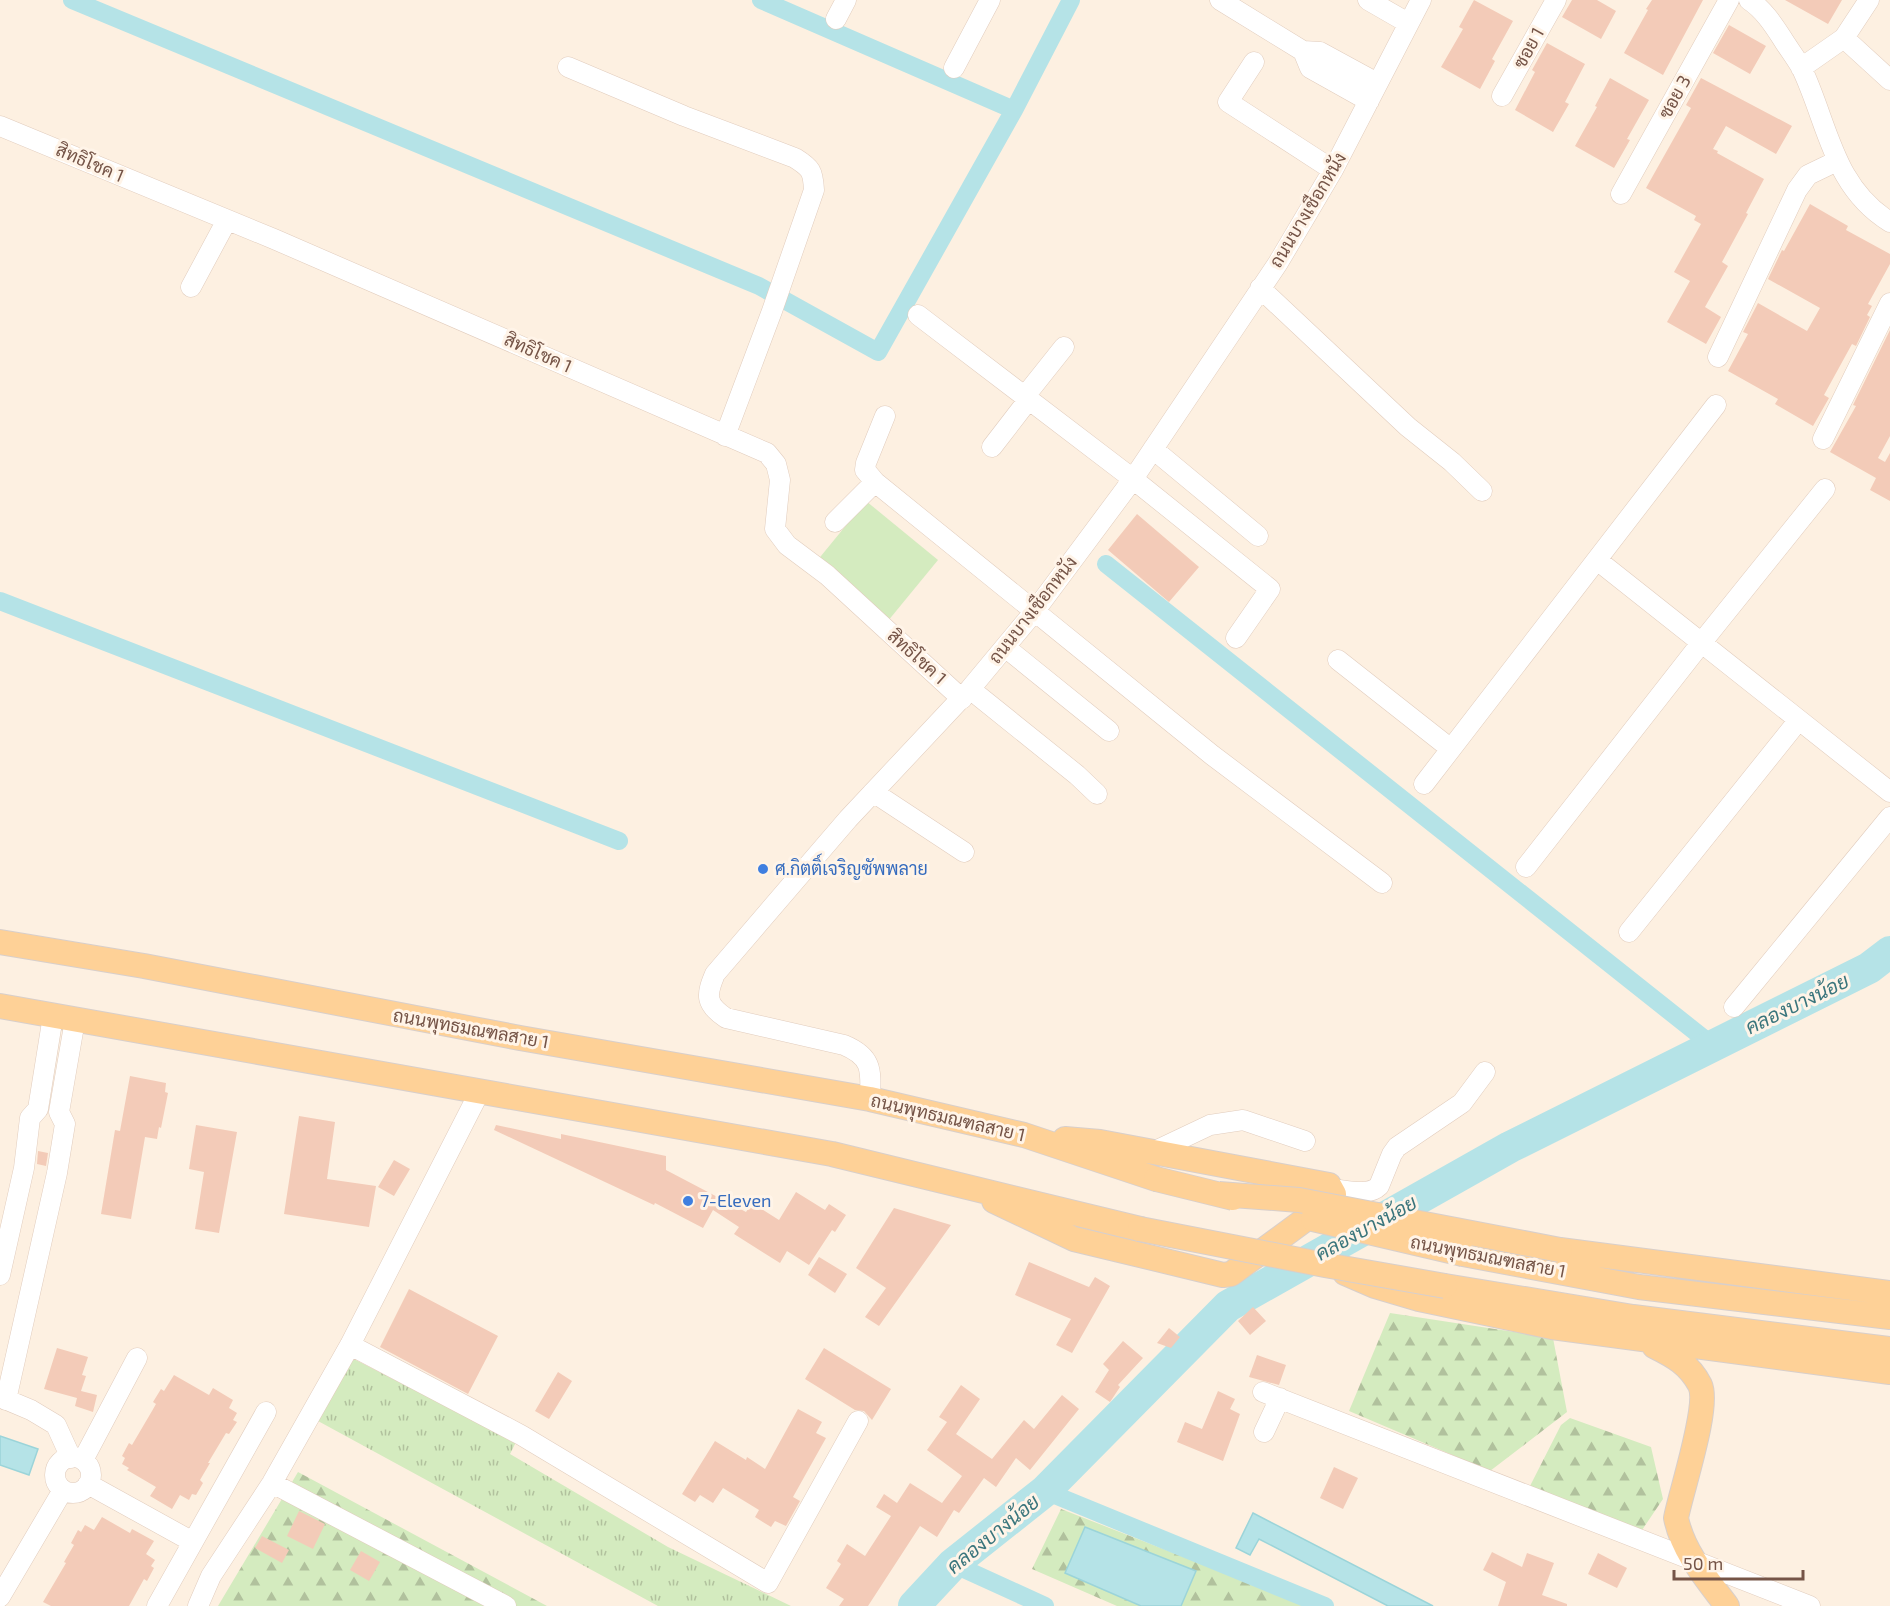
<svg xmlns="http://www.w3.org/2000/svg" width="1890" height="1606" viewBox="0 0 1890 1606" font-family="'Exo 2',Sarabun,sans-serif">
  <style>
    .grass { fill: url(#grass-tufts) }
    .forest { fill: url(#forest-firs) }
    .pitch { fill: #d4ebbf }
    .water { fill: #b5e3e7; stroke: #9bd4d9; stroke-width: 1.5 }
    .lines { fill: none; stroke-linecap: round; stroke-linejoin: round }
    .canal { stroke: #b5e3e7; stroke-width: 18 }
    .river { stroke: #b5e3e7; stroke-width: 32 }
    .building { fill: #f3cbb8 }
    .minor-casing { stroke: #e1ccbd; stroke-width: 21 }
    .major-casing { stroke: #d8cfcb; stroke-width: 26 }
    .minor { stroke: #fff; stroke-width: 20 }
    .major { stroke: #fed197; stroke-width: 24 }
    .major-bridge-casing { stroke: #d8cfcb; stroke-width: 26; stroke-linecap: butt }
    .major-bridge { stroke: #fed197; stroke-width: 24 }
    .shop-dot { fill: #3f7fe0; stroke: #fff4e8; stroke-width: 2 }
    .labels { text-anchor: middle; stroke-width: 6; stroke-linejoin: round; paint-order: stroke }
    .street-label { font-size: 18px; fill: #755447; stroke: #fff4e8 }
    .shop-label { font-size: 18px; fill: #366cbe; stroke: #fff4e8; text-anchor: start }
    .water-label { font-size: 20px; font-style: italic; fill: #3a757c; stroke: #fff4e8 }
  </style>
  <defs>
    <pattern id="grass-tufts" width="24" height="20" patternUnits="userSpaceOnUse" patternTransform="scale(1.5)"><rect width="24" height="20" fill="#d4ebbf"/><path d="M3 7l-1-3M5 7V3M7 7l1-3M15 17l-1-3M17 17v-4M19 17l1-3" fill="none" stroke="#b1c19d"/></pattern>
    <pattern id="forest-firs" width="22" height="20" patternUnits="userSpaceOnUse" patternTransform="scale(1.5)"><rect width="22" height="20" fill="#d4ebbf"/><path d="M5 1l3.5 6h-7zM16 11l3.5 6h-7z" fill="#b1c19d"/></pattern>
  </defs>
  <rect width="100%" height="100%" fill="#fdf0e1"/>
  <!-- grass -->
  <path class="grass" d="M 352,1358 L 516,1442 L 510,1454 L 668,1547 L 791,1606 L 658,1606 L 318,1421 Z"/>
  <!-- forest -->
  <path class="forest" d="M 1390,1313 L 1553,1338 L 1567,1412 L 1490,1471 L 1349,1411 Z
    M 1570,1418 L 1651,1447 L 1663,1499 L 1640,1533 L 1530,1486 L 1561,1425 Z
    M 298,1472 L 547,1606 L 218,1606 Z
    M 1061,1509 L 1309,1606 L 1117,1606 L 1032,1569 Z"/>
  <!-- pitch -->
  <path class="pitch" d="M 866,501 L 938,560 L 883,627 L 812,567 Z"/>
  <!-- water -->
  <path class="water" d="M 0,1436 L 38,1449 L 29,1475 L 0,1465 Z
    M 1253,1513 L 1433,1606 L 1388,1606 L 1259,1539 L 1250,1555 L 1236,1548 Z
    M 1085,1527 L 1196,1571 L 1181,1606 L 1141,1606 L 1065,1573 Z"/>
  <g class="lines">
    <!-- canal -->
    <path class="canal" d="M 72,0 L 759,286 L 878,352 L 1014,110 L 1071,0
      M 761,0 L 1014,110
      M 1106,564 L 1712,1045
      M 0,601 L 619,841
      M 1045,1491 L 1325,1606
      M 953,1564 L 1045,1606"/>
    <!-- river -->
    <path class="river" d="M 914,1606 L 953,1564 L 1045,1491 L 1228,1306 L 1510,1147 L 1869,968 L 1890,952"/>
  </g>
  <!-- building -->
  <path class="building" d="M 1474,0 L 1513,21 L 1492,59 L 1495,61 L 1480,89 L 1441,67 L 1463,29 L 1459,27 Z
    M 1572,0 L 1597,0 L 1616,11 L 1601,39 L 1562,17 Z
    M 1652,0 L 1703,0 L 1663,75 L 1624,53 L 1648,10 L 1646,9 Z
    M 1785,0 L 1842,0 L 1828,24 Z
    M 1729,25 L 1766,46 L 1750,74 L 1713,53 Z
    M 1547,43 L 1585,64 L 1565,102 L 1569,104 L 1553,132 L 1515,110 L 1535,72 L 1532,70 Z
    M 1610,78 L 1649,100 L 1627,139 L 1630,140 L 1614,168 L 1575,146 L 1597,107 L 1595,106 Z
    M 1701,78 L 1792,126 L 1776,154 L 1726,126 L 1713,149 L 1718,151 L 1717,153 L 1764,179 L 1746,213 L 1748,214 L 1722,262 L 1728,266 L 1705,307 L 1721,317 L 1706,344 L 1667,322 L 1690,281 L 1674,272 L 1701,224 L 1694,220 L 1696,216 L 1646,188 L 1691,108 L 1686,105 Z
    M 1810,204 L 1848,226 L 1846,230 L 1890,254 L 1890,264 L 1868,304 L 1872,306 L 1867,315 L 1870,317 L 1856,346 L 1852,344 L 1824,395 L 1829,398 L 1813,426 L 1775,404 L 1778,399 L 1728,371 L 1748,334 L 1743,332 L 1758,303 L 1807,331 L 1820,308 L 1768,279 L 1782,250 L 1784,251 Z
    M 1890,330 L 1890,436 L 1878,458 L 1885,462 L 1890,453 L 1890,501 L 1870,490 L 1876,478 L 1830,452 L 1856,406 L 1853,405 Z
    M 1137,514 L 1199,567 L 1169,602 L 1108,550 Z
    M 130,1076 L 166,1083 L 165,1092 L 168,1093 L 161,1128 L 159,1127 L 157,1139 L 145,1137 L 131,1219 L 101,1214 L 115,1130 L 120,1131 Z
    M 299,1116 L 335,1122 L 327,1179 L 376,1186 L 369,1227 L 284,1214 Z
    M 196,1125 L 237,1132 L 219,1233 L 195,1229 L 204,1172 L 189,1169 Z
    M 496,1125 L 561,1139 L 561,1134 L 666,1156 L 666,1170 L 746,1212 L 752,1203 L 779,1220 L 796,1192 L 825,1210 L 829,1204 L 846,1215 L 835,1232 L 832,1230 L 809,1265 L 787,1251 L 780,1263 L 734,1234 L 739,1227 L 713,1210 L 703,1228 L 655,1203 L 654,1205 L 494,1130 Z
    M 38,1151 L 48,1153 L 46,1166 L 37,1164 Z
    M 394,1160 L 410,1169 L 394,1196 L 378,1187 Z
    M 894,1208 L 951,1225 L 879,1326 L 865,1317 L 886,1288 L 856,1268 Z
    M 819,1257 L 847,1274 L 835,1293 L 808,1275 Z
    M 1029,1262 L 1089,1287 L 1095,1277 L 1110,1286 L 1072,1353 L 1056,1345 L 1071,1319 L 1015,1295 Z
    M 409,1289 L 498,1336 L 468,1394 L 380,1347 Z
    M 1253,1307 L 1266,1321 L 1250,1335 L 1238,1321 Z
    M 1169,1328 L 1180,1337 L 1171,1348 L 1157,1343 Z
    M 1123,1341 L 1143,1358 L 1118,1385 L 1120,1387 L 1110,1402 L 1095,1392 L 1109,1370 L 1103,1364 Z
    M 57,1348 L 88,1357 L 82,1375 L 86,1376 L 81,1391 L 97,1395 L 93,1412 L 75,1406 L 77,1398 L 44,1389 Z
    M 824,1348 L 891,1389 L 872,1420 L 864,1411 L 855,1410 L 805,1379 Z
    M 1257,1355 L 1286,1365 L 1279,1385 L 1249,1377 Z
    M 558,1372 L 572,1381 L 549,1419 L 535,1411 Z
    M 174,1375 L 209,1395 L 213,1388 L 233,1400 L 229,1408 L 237,1413 L 233,1420 L 237,1422 L 229,1434 L 226,1433 L 208,1463 L 210,1463 L 200,1480 L 203,1483 L 196,1495 L 192,1494 L 189,1500 L 180,1495 L 172,1509 L 150,1496 L 156,1487 L 127,1470 L 129,1468 L 122,1464 L 125,1458 L 122,1456 L 129,1443 L 132,1445 L 152,1411 L 156,1404 L 153,1402 L 161,1389 L 164,1391 Z
    M 961,1385 L 980,1399 L 956,1434 L 992,1459 L 1024,1420 L 1034,1429 L 1062,1395 L 1079,1409 L 1030,1470 L 1016,1458 L 996,1487 L 984,1478 L 959,1513 L 954,1510 L 937,1537 L 920,1526 L 868,1606 L 839,1606 L 844,1599 L 826,1588 L 841,1564 L 837,1561 L 847,1544 L 865,1556 L 891,1516 L 876,1507 L 884,1494 L 897,1503 L 910,1483 L 942,1503 L 962,1476 L 927,1450 L 947,1422 L 939,1417 Z
    M 1218,1391 L 1235,1399 L 1230,1409 L 1240,1414 L 1223,1461 L 1177,1442 L 1185,1422 L 1202,1429 Z
    M 798,1409 L 822,1422 L 816,1433 L 826,1438 L 793,1497 L 800,1501 L 786,1526 L 775,1521 L 771,1527 L 755,1517 L 759,1510 L 723,1488 L 713,1503 L 700,1495 L 695,1502 L 682,1494 L 715,1441 L 746,1460 L 747,1457 L 765,1469 Z
    M 1334,1467 L 1358,1478 L 1343,1509 L 1320,1498 Z
    M 299,1511 L 325,1524 L 313,1549 L 287,1536 Z
    M 102,1517 L 130,1533 L 132,1529 L 154,1541 L 146,1554 L 155,1560 L 151,1566 L 154,1568 L 147,1581 L 144,1579 L 129,1606 L 51,1606 L 43,1602 L 66,1563 L 64,1562 L 74,1545 L 71,1543 L 78,1530 L 81,1532 L 85,1525 L 94,1530 Z
    M 262,1536 L 289,1550 L 282,1563 L 255,1548 Z
    M 361,1551 L 380,1562 L 369,1581 L 350,1570 Z
    M 1492,1552 L 1522,1567 L 1527,1553 L 1554,1563 L 1542,1595 L 1567,1604 L 1567,1606 L 1498,1606 L 1506,1582 L 1483,1570 Z
    M 1598,1553 L 1627,1568 L 1617,1588 L 1588,1574 Z"/>
  <g class="lines">
    <defs>
      <path id="minor" d="M 1220,0 L 1303,51
        M 1368,0 L 1408,23
        M 1749,0 C 1763,9 1773,24 1782,38 C 1788,48 1796,58 1802,69 C 1828,124 1833,187 1890,222
        M 836,19 L 846,0
        M 1844,38 L 1890,80
        M 1254,62 L 1228,102 L 1333,170
        M 568,67 L 684,116 L 795,158 C 811,168 813,171 814,190 L 772,311 L 725,436
        M 954,68 L 990,0
        M 1801,68 L 1844,38 L 1869,0
        M 1502,96 L 1556,0
        M 1369,101 L 1310,68 L 1303,51 L 1320,52 L 1377,83
        M 0,126 L 274,239 L 767,453 L 776,464 L 780,480 L 775,529 L 787,545 L 827,575 L 962,699
        M 1621,194 L 1729,0
        M 191,287 L 227,220
        M 1260,288 L 1408,427 L 1452,462 L 1482,491
        M 918,315 L 1133,479 L 1270,589 L 1236,638
        M 1718,357 L 1797,190 L 1808,175 L 1837,161
        M 1025,396 L 1064,347
        M 1823,439 L 1890,303
        M 992,447 L 1029,399
        M 1153,449 L 1258,536
        M 875,482 L 1212,755 L 1382,883
        M 835,522 L 875,482 L 865,470 L 866,463 L 885,416
        M 1597,560 L 1890,792
        M 1005,647 L 1109,731
        M 1338,660 L 1451,749
        M 970,689 L 1077,775 L 1097,794
        M 1424,784 L 1716,405
        M 873,792 L 964,852
        M 1526,867 L 1702,642 L 1825,489
        M 1629,932 L 1798,721
        M 1734,1007 L 1890,817
        M 870,1099 C 871,1071 873,1057 844,1045 L 726,1018 C 705,1004 706,995 715,974 L 848,819 L 970,689 L 1034,612 L 1133,479 L 1278,263 L 1333,170 L 1421,0
        M 1153,1152 L 1210,1125 L 1243,1120 L 1305,1141
        M 1332,1189 C 1346,1190 1368,1197 1379,1186 L 1392,1154 L 1397,1147 L 1462,1103 L 1485,1072
        M 0,1275 L 24,1168 L 30,1118 L 38,1109 L 53,1016
        M 350,1345 L 521,1435 L 768,1583 L 858,1421
        M 1263,1392 L 1810,1606
        M 0,1397 L 31,1410 L 56,1425 L 71,1458
        M 6,1400 L 57,1173 L 65,1124 L 59,1112 L 75,1020
        M 1264,1432 L 1280,1398
        M55 1475a18 18 0 1 1 36 0a18 18 0 1 1-36 0Z
        M 83,1460 L 137,1358
        M 272,1483 L 506,1606
        M 88,1484 L 193,1542
        M 0,1597 L 63,1490
        M 157,1606 L 266,1412
        M 198,1606 L 211,1576 L 272,1483 L 350,1345 L 480,1091"/>
      <path id="major" d="M 0,942 L 144,966 L 520,1038 L 870,1099 L 1024,1135 L 1156,1179
        M 0,1006 L 832,1154 L 1140,1229
        M 994,1201 L 1074,1239 L 1223,1275 L 1231,1274 L 1333,1199 L 1334,1194 L 1329,1185 L 1100,1142 L 1065,1139
        M 1560,1250 L 1890,1293
        M 1463,1254 L 1639,1287 L 1890,1317
        M 1345,1273 L 1375,1286 L 1419,1299 L 1552,1327 L 1890,1372
        M 1445,1286 L 1633,1317 L 1890,1349
        M 1654,1346 C 1674,1356 1689,1364 1700,1385 C 1710,1406 1681,1491 1676,1518 C 1683,1552 1706,1578 1727,1606"/>
    </defs>
    <!-- minor casing -->
    <use href="#minor" class="minor-casing"/>
    <!-- major casing -->
    <use href="#major" class="major-casing"/>
    <!-- minor -->
    <use href="#minor" class="minor"/>
    <!-- major -->
    <use href="#major" class="major"/>
    <defs>
      <path id="major-bridge" d="M 1156,1179 L 1233,1198
        M 1219,1194 L 1299,1200 L 1560,1250
        M 1313,1219 L 1463,1254
        M 1140,1229 L 1325,1265 L 1445,1286"/>
    </defs>
    <!-- major-bridge casing -->
    <use href="#major-bridge" class="major-bridge-casing"/>
    <!-- major-bridge -->
    <use href="#major-bridge" class="major-bridge"/>
  </g>
  <!-- markers -->
  <g class="shop-dot">
    <circle cx="763" cy="869" r="6"/>
    <circle cx="688" cy="1201" r="6"/>
  </g>
  <g class="labels">
    <!-- street labels -->
    <g class="street-label">
      <text transform="translate(1529 48) rotate(-61)" y="6">ซอย 1</text>
      <text transform="translate(1675 97) rotate(-61)" y="6">ซอย 3</text>
      <text transform="translate(90 163) rotate(23)" y="6">สิทธิโชค 1</text>
      <text transform="translate(1308 210) rotate(-59)" y="6">ถนนบางเชือกหนัง</text>
      <text transform="translate(538 353) rotate(24)" y="6">สิทธิโชค 1</text>
      <text transform="translate(1033 610) rotate(-52)" y="6">ถนนบางเชือกหนัง</text>
      <text transform="translate(917 657) rotate(42)" y="6">สิทธิโชค 1</text>
      <text transform="translate(471 1029) rotate(10)" y="6">ถนนพุทธมณฑลสาย 1</text>
      <text transform="translate(948 1118) rotate(13)" y="6">ถนนพุทธมณฑลสาย 1</text>
      <text transform="translate(1488 1257) rotate(11)" y="6">ถนนพุทธมณฑลสาย 1</text>
    </g>
    <!-- shop labels -->
    <g class="shop-label">
      <text x="775" y="875">ศ.กิตติ์เจริญซัพพลาย</text>
      <text x="700" y="1207">7-Eleven</text>
    </g>
    <!-- water labels -->
    <g class="water-label">
      <text transform="translate(1797 1004) rotate(-26)" y="7">คลองบางน้อย</text>
      <text transform="translate(1366 1228) rotate(-29)" y="7">คลองบางน้อย</text>
      <text transform="translate(993 1534) rotate(-39)" y="7">คลองบางน้อย</text>
    </g>
  </g>
  <!-- scale -->
  <path d="M1674 1570v9h129v-9" fill="none" stroke="#755447" stroke-width="3"/>
  <text x="1683" y="1570" font-size="18" fill="#755447" stroke="#fff4e8" stroke-width="4.5" paint-order="stroke">50 m</text>
</svg>
